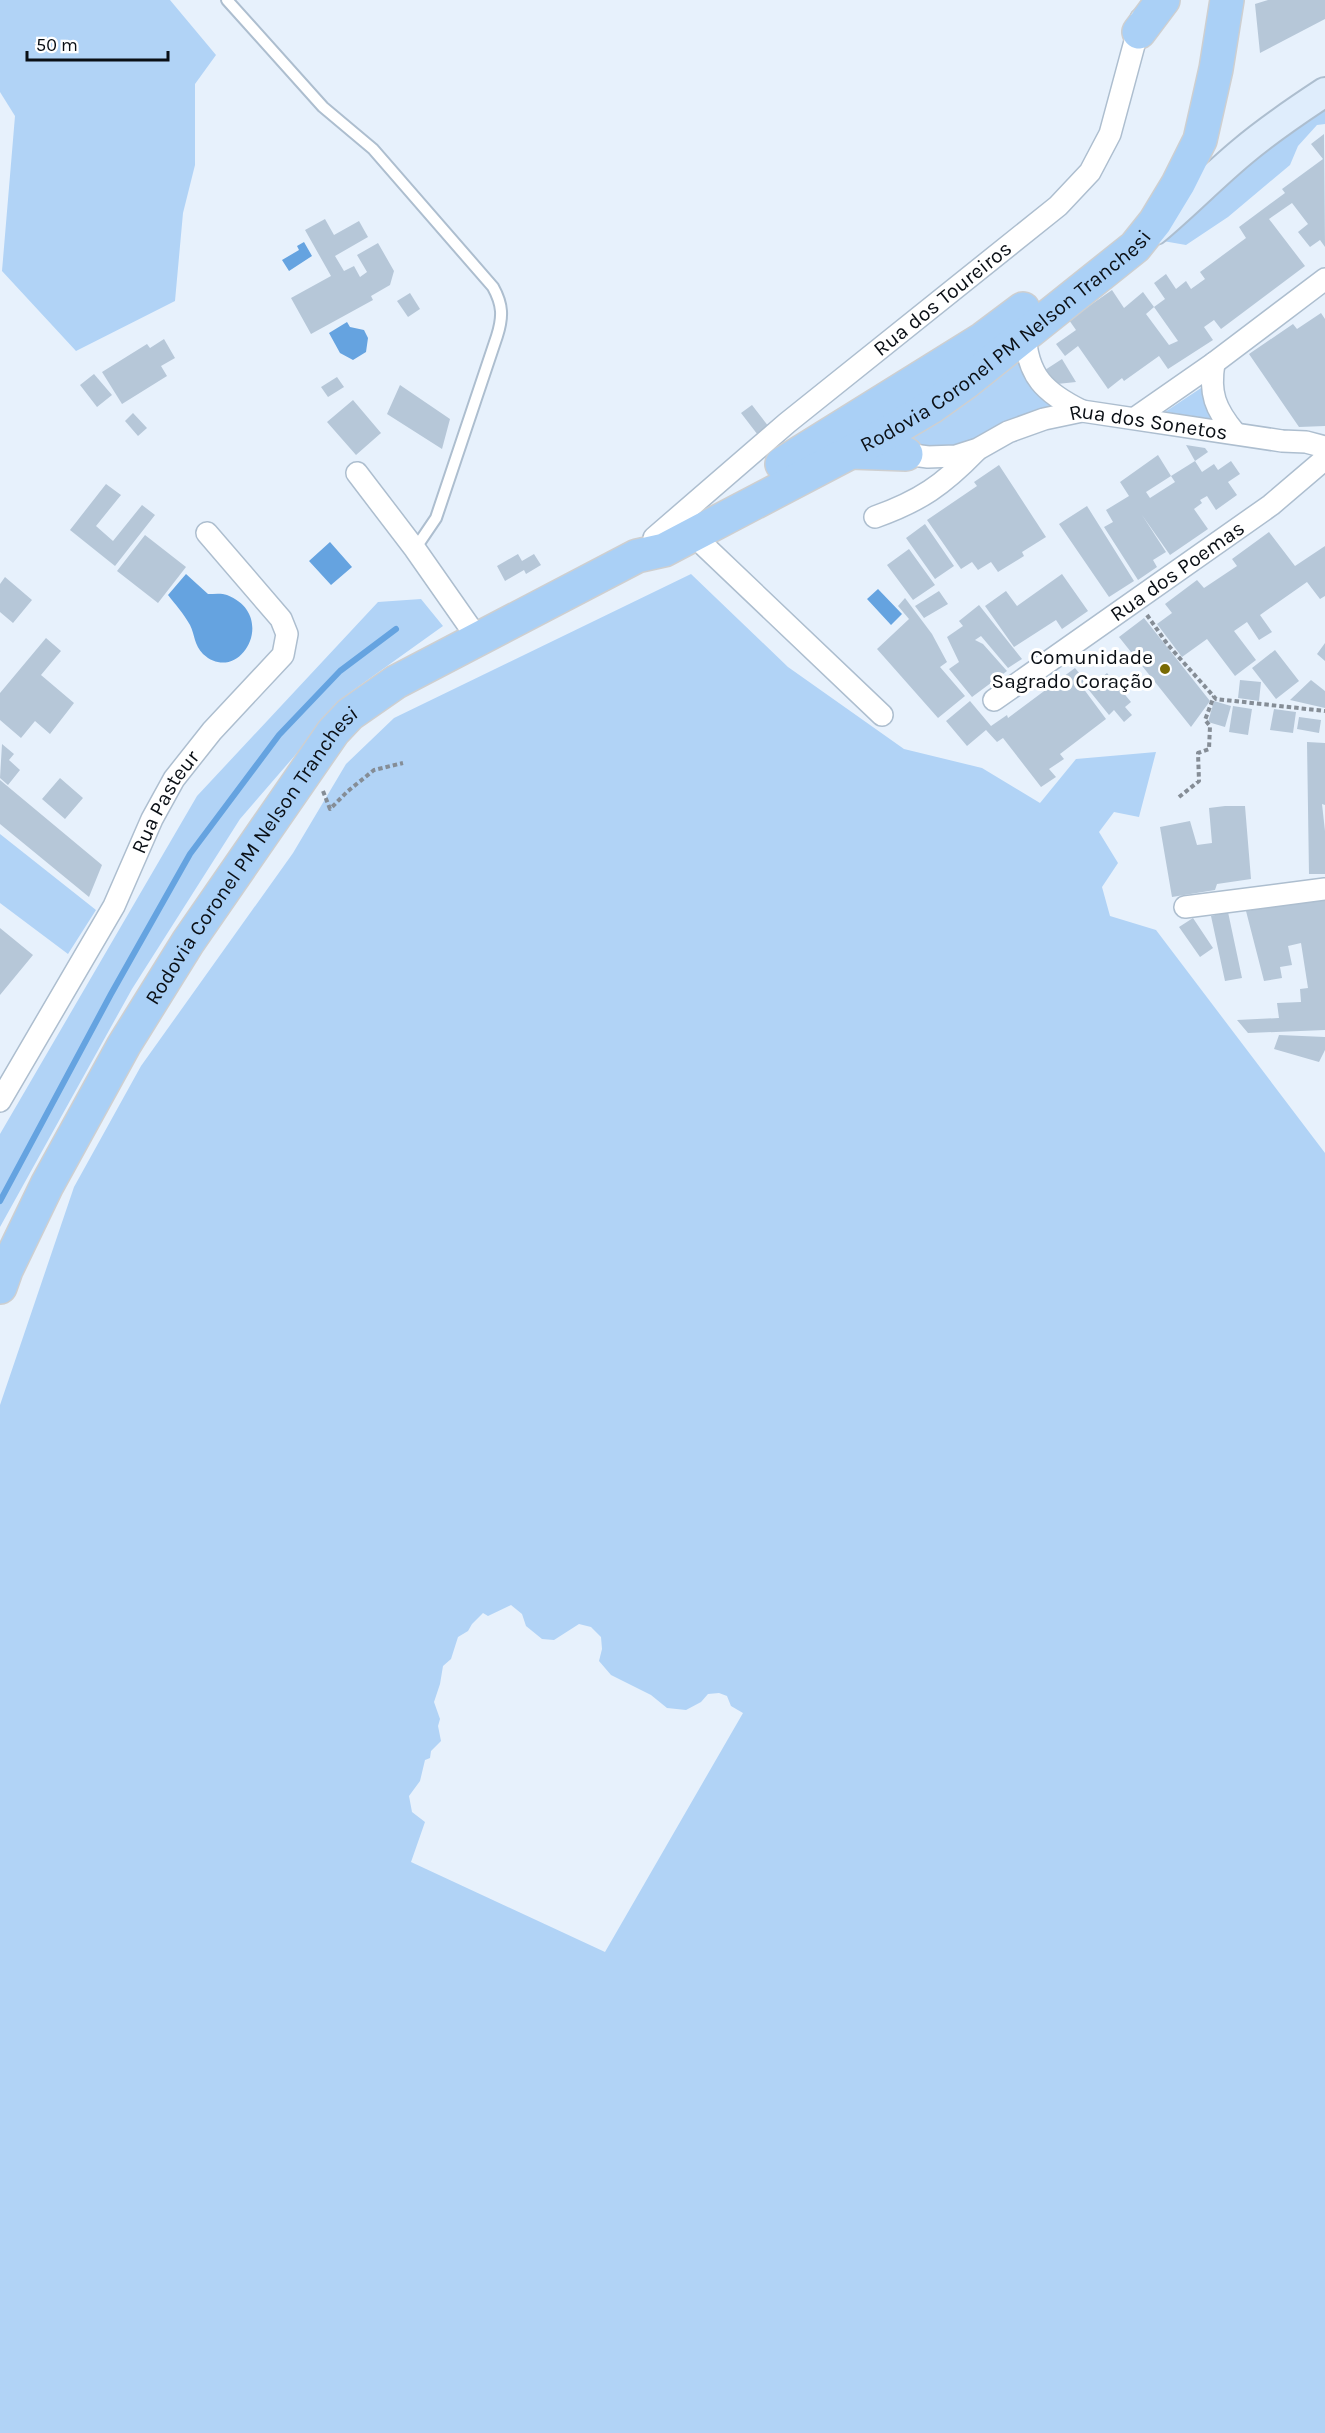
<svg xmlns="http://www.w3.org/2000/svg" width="1325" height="2433" viewBox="0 0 1325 2433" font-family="Karla,sans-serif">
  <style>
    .green { fill: #b1d3f6; fill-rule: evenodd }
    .water { fill: #65a3e0 }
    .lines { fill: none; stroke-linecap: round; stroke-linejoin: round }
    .stream { stroke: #65a3e0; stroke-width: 6 }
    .building { fill: #b6c7d8 }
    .service-casing { stroke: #adbecf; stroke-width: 14 }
    .minor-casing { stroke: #adbecf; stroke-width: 24 }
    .secondary-casing { stroke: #adbecf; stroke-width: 32 }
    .trunk-casing { stroke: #cecfd0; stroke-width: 36 }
    .path { stroke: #858d96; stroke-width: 4; stroke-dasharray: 4.5 3; stroke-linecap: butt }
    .service { stroke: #fff; stroke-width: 10 }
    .minor { stroke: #fff; stroke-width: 21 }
    .secondary { stroke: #dfedfc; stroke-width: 28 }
    .trunk { stroke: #aad0f6; stroke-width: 33 }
    .poi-dot { fill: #796a02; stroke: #fff; stroke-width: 2 }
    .labels { text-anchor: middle; stroke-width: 6; stroke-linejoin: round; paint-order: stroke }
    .street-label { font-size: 21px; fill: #0a0f15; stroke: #fff }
    .poi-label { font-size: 21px; fill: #0a0f15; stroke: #fff; text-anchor: end }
  </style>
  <rect width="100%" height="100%" fill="#e7f1fc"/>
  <!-- green -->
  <path class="green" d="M 0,0 L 170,0 L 216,55 L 195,84 L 195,165 L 183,213 L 175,301 L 76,351 L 2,271 L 15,116 L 0,92 Z
    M 1325,100 L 1325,124 L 1317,125 L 1298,146 L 1290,165 L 1228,217 L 1186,245 L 1163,241 L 1240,164 Z
    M 1027,355 L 1082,411 L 928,457 L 887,433 Z
    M 1201,388 L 1214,419 L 1165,412 Z
    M 691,574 L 788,667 L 904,749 L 982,768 L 1040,803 L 1076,759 L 1156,752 L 1139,817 L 1114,812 L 1099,832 L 1118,863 L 1102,887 L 1110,916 L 1156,930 L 1325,1153 L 1325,2433 L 0,2433 L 0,1405 L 74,1187 L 141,1066 L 293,853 L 346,764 L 394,718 ZM 511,1605 L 522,1614 L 526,1626 L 542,1639 L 554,1640 L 579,1624 L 591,1627 L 601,1637 L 602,1649 L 599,1661 L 611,1675 L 651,1695 L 667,1708 L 686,1710 L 701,1702 L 708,1694 L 719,1693 L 727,1696 L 731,1706 L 743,1713 L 605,1952 L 411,1862 L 425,1822 L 412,1812 L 409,1796 L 420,1781 L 425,1760 L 430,1758 L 431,1751 L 441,1741 L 438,1726 L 440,1719 L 434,1702 L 440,1684 L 443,1666 L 451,1659 L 458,1637 L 468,1631 L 472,1624 L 483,1613 L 488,1616 Z
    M 421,599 L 443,626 L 348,694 L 240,819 L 132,989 L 0,1227 L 0,1134 L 197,796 L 378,602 Z
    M 0,834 L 96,910 L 68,954 L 0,903 Z"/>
  <!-- water -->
  <path class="water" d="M 304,242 L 312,256 L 289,271 L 282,260 L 299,250 L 297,246 Z
    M 347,322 L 350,327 L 364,330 L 368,338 L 366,352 L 353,360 L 340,353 L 329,333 Z
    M 330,542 L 352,567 L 331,585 L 309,561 Z
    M 186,574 L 208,594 C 214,594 222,593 227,595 C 280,616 239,687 203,654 C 194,645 195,635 190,625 C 184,614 175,604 168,595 Z
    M 878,589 L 902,614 L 891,625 L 867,599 Z"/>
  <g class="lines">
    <!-- stream -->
    <path class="stream" d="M 0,1201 L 111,994 L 190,854 L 279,735 L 340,671 L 396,629"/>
  </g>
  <!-- building -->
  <path class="building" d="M 1268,0 L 1325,0 L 1325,19 L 1260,53 L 1255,4 Z
    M 1324,134 L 1325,247 L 1320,240 L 1310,247 L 1298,232 L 1308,224 L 1292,203 L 1269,219 L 1305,266 L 1221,329 L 1214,320 L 1204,327 L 1213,340 L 1168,369 L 1159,356 L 1124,381 L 1122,378 L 1108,389 L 1078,346 L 1065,356 L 1056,344 L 1076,330 L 1069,320 L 1112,290 L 1124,308 L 1143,292 L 1154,307 L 1146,314 L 1169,345 L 1178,341 L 1154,307 L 1165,299 L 1154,283 L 1166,274 L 1176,289 L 1186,281 L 1191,289 L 1205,279 L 1200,272 L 1246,238 L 1239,227 L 1285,193 L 1282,189 L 1323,159 L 1311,144 Z
    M 325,219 L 334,235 L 359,221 L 368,237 L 335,256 L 344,271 L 354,266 L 360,277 L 367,272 L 357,255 L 378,243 L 394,271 L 390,285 L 371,296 L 373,300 L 311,334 L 291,298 L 331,276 L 305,230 Z
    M 410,293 L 420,309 L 408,317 L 397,301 Z
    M 1321,313 L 1325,319 L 1325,426 L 1299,427 L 1249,354 L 1293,324 L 1297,329 Z
    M 164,339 L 175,358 L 161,366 L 167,376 L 122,404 L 102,372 L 147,344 L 150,348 Z
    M 1062,359 L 1076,382 L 1057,384 L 1045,370 Z
    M 94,374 L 112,395 L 97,407 L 80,385 Z
    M 337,377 L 344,387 L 328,397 L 321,387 Z
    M 400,385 L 450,419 L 442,449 L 387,414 Z
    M 353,400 L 381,433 L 356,455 L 327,422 Z
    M 752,405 L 772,431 L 761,439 L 741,413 Z
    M 133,413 L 147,428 L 138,436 L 125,421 Z
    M 1186,445 L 1205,448 L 1208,452 L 1195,461 Z
    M 1158,455 L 1171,476 L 1146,492 L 1150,498 L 1175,482 L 1171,476 L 1195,461 L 1202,472 L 1214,464 L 1218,470 L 1231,461 L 1240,474 L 1228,482 L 1237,495 L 1216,510 L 1207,496 L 1200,500 L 1202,503 L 1194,509 L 1208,529 L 1170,555 L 1142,515 L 1166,552 L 1153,560 L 1157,567 L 1138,580 L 1104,527 L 1113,522 L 1106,510 L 1129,496 L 1120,482 Z
    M 999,465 L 1046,537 L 1022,552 L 1024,556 L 998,572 L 991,562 L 978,570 L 972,562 L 961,569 L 927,520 L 977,486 L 974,482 Z
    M 106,484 L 121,495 L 96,526 L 113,541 L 142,505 L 155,515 L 115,566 L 70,530 Z
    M 1087,506 L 1134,581 L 1109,597 L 1059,524 Z
    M 925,524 L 954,566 L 935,579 L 906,538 Z
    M 1269,532 L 1295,566 L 1325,546 L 1325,596 L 1320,599 L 1307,582 L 1260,615 L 1272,632 L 1259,640 L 1247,622 L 1234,631 L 1256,660 L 1235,676 L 1207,639 L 1182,657 L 1157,624 L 1172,613 L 1165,604 L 1197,580 L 1204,588 L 1237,566 L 1232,559 Z
    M 145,535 L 186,567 L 158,603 L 117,571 Z
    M 909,549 L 935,585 L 913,600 L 887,565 Z
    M 518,554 L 522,561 L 534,554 L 541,565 L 526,574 L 524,570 L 505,581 L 497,566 Z
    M 1062,574 L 1088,611 L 1062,629 L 1056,620 L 1014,647 L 985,606 L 1006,591 L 1017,606 Z
    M 5,577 L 32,600 L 13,623 L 0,612 L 0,584 Z
    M 939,591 L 948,604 L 924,618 L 915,606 Z
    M 905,598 L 932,634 L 947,662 L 940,667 L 965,696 L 938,718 L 877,649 L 909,619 L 898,606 Z
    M 979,605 L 1022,659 L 1008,668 L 981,636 L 975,640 L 983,644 L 1007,671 L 972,697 L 949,669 L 959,662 L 947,637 L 963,626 L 959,621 Z
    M 1144,618 L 1210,701 L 1191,727 L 1119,637 Z
    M 46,638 L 61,651 L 41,675 L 74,703 L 50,734 L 35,721 L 21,738 L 0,720 L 0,693 Z
    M 1325,643 L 1325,661 L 1317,654 Z
    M 1275,650 L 1299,681 L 1276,699 L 1252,668 Z
    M 1075,668 L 1088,684 L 1083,688 L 1106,719 L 1060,754 L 1064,759 L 1049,769 L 1056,777 L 1041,787 L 1003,738 L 997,742 L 986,730 L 967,746 L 946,721 L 970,701 L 991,726 L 1007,715 L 1008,718 Z
    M 1107,673 L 1131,702 L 1125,707 L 1132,715 L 1124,722 L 1114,710 L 1109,715 L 1088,689 Z
    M 1240,680 L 1261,682 L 1259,701 L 1238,698 Z
    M 1311,680 L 1325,691 L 1325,708 L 1290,700 Z
    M 1214,701 L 1231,706 L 1225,727 L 1208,722 Z
    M 1233,706 L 1252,709 L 1248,735 L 1229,732 Z
    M 1274,709 L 1296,712 L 1293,733 L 1270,730 Z
    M 1299,717 L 1321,720 L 1319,733 L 1297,729 Z
    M 1307,742 L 1325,743 L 1325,805 L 1322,804 L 1325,831 L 1325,874 L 1309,874 Z
    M 2,744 L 14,754 L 9,760 L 20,770 L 8,785 L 0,778 Z
    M 60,778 L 83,798 L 65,819 L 42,799 Z
    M 0,780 L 102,865 L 89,897 L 0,824 Z
    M 1225,806 L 1245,806 L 1251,879 L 1217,884 L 1215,890 L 1172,897 L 1160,827 L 1190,821 L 1197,845 L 1212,843 L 1209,808 Z
    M 1305,900 L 1325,901 L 1325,1030 L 1248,1033 L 1237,1020 L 1279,1018 L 1277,1003 L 1301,1002 L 1300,989 L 1308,988 L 1301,943 L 1288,946 L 1292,965 L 1280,967 L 1282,978 L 1264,981 L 1246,911 Z
    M 1228,912 L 1242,978 L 1225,981 L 1211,916 Z
    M 1193,918 L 1213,948 L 1200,957 L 1179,927 Z
    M 0,928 L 33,955 L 0,995 Z
    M 1279,1035 L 1325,1037 L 1325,1050 L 1319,1062 L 1274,1049 Z"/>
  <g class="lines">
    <defs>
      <path id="service" d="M 227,0 L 323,107 L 373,149 L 493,287 C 503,305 503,317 497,336 L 436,518 L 415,549"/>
      <g id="minor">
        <path d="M 1025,333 C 1027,376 1045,393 1082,411"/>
        <path d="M 1214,363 C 1209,393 1215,409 1235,433"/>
        <path d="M 1135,418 L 1214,363 L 1325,279"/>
        <path id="s1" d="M 898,445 L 906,454 L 928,457 L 956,456 L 978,449 L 1008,432 L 1044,419 L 1082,411 L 1282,441 L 1306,442 L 1325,447"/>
        <path d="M 357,473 L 415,549 L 478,639"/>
        <path d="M 875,517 C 920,501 943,485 976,451"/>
        <path d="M 693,535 L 882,715"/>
        <path id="s2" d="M 654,538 L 787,423 L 1058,206 L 1090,172 L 1110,134 L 1141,19"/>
        <path id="s3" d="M 994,700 L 1271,505 L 1325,459"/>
        <path d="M 1185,907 L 1325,889"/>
        <path id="s4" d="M 0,1101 L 114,906 L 152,819 L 174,779 L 212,731 L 283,655 L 287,634 L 281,619 L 207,533"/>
      </g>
      <path id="secondary" d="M 1155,230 C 1185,205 1212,177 1242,152 C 1268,130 1296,111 1325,92"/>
      <g id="trunk">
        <path d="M 1139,32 L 1163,0"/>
        <path d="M 851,452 L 906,454"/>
        <path d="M 782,464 L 983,339 L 1023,309"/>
        <path id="s5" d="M 0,1287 L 6,1270 L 47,1185 L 124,1045 L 188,942 L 333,732 L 350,714 L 396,682 L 637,556 L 664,550 L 887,433 L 931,407 L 966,382 L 1135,247 L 1155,222 L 1178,184 L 1200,140 L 1216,69 L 1227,0"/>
      </g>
    </defs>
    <!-- service casing -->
    <use href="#service" class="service-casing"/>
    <!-- minor casing -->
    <use href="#minor" class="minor-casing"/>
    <!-- secondary casing -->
    <use href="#secondary" class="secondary-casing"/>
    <!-- trunk casing -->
    <use href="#trunk" class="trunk-casing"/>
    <!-- path -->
    <path class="path" d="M 1147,615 L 1168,645 L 1216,699 L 1325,711
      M 323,791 L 330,809 L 348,791 L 374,770 L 403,763
      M 1179,797 L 1199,781 L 1198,753 L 1209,749 L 1210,726 L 1205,720 L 1214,696"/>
    <!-- service -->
    <use href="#service" class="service"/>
    <!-- minor -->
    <use href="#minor" class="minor"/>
    <!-- secondary -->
    <use href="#secondary" class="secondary"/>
    <!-- trunk -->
    <use href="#trunk" class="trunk"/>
  </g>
  <!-- markers -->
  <circle class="poi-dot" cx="1165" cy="669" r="6"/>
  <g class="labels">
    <!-- street labels -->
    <g class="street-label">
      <text dy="7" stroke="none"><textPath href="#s2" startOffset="375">Rua dos Toureiros</textPath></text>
      <text dy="7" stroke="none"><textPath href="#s5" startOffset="1431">Rodovia Coronel PM Nelson Tranchesi</textPath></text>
      <text dy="7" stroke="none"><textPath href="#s1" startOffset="264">Rua dos Sonetos</textPath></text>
      <text dy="7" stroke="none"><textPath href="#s3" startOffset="224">Rua dos Poemas</textPath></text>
      <text dy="7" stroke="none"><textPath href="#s4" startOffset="342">Rua Pasteur</textPath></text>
      <text dy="7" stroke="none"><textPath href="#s5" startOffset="501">Rodovia Coronel PM Nelson Tranchesi</textPath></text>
    </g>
    <!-- poi labels -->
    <g class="poi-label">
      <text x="1153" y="664">Comunidade<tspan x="1153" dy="24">Sagrado Coração</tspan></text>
    </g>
  </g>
  <!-- scale -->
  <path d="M27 51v9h141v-9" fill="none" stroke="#0a0f15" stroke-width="3"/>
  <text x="36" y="51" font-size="18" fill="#0a0f15" stroke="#ffffff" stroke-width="4.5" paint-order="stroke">50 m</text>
</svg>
